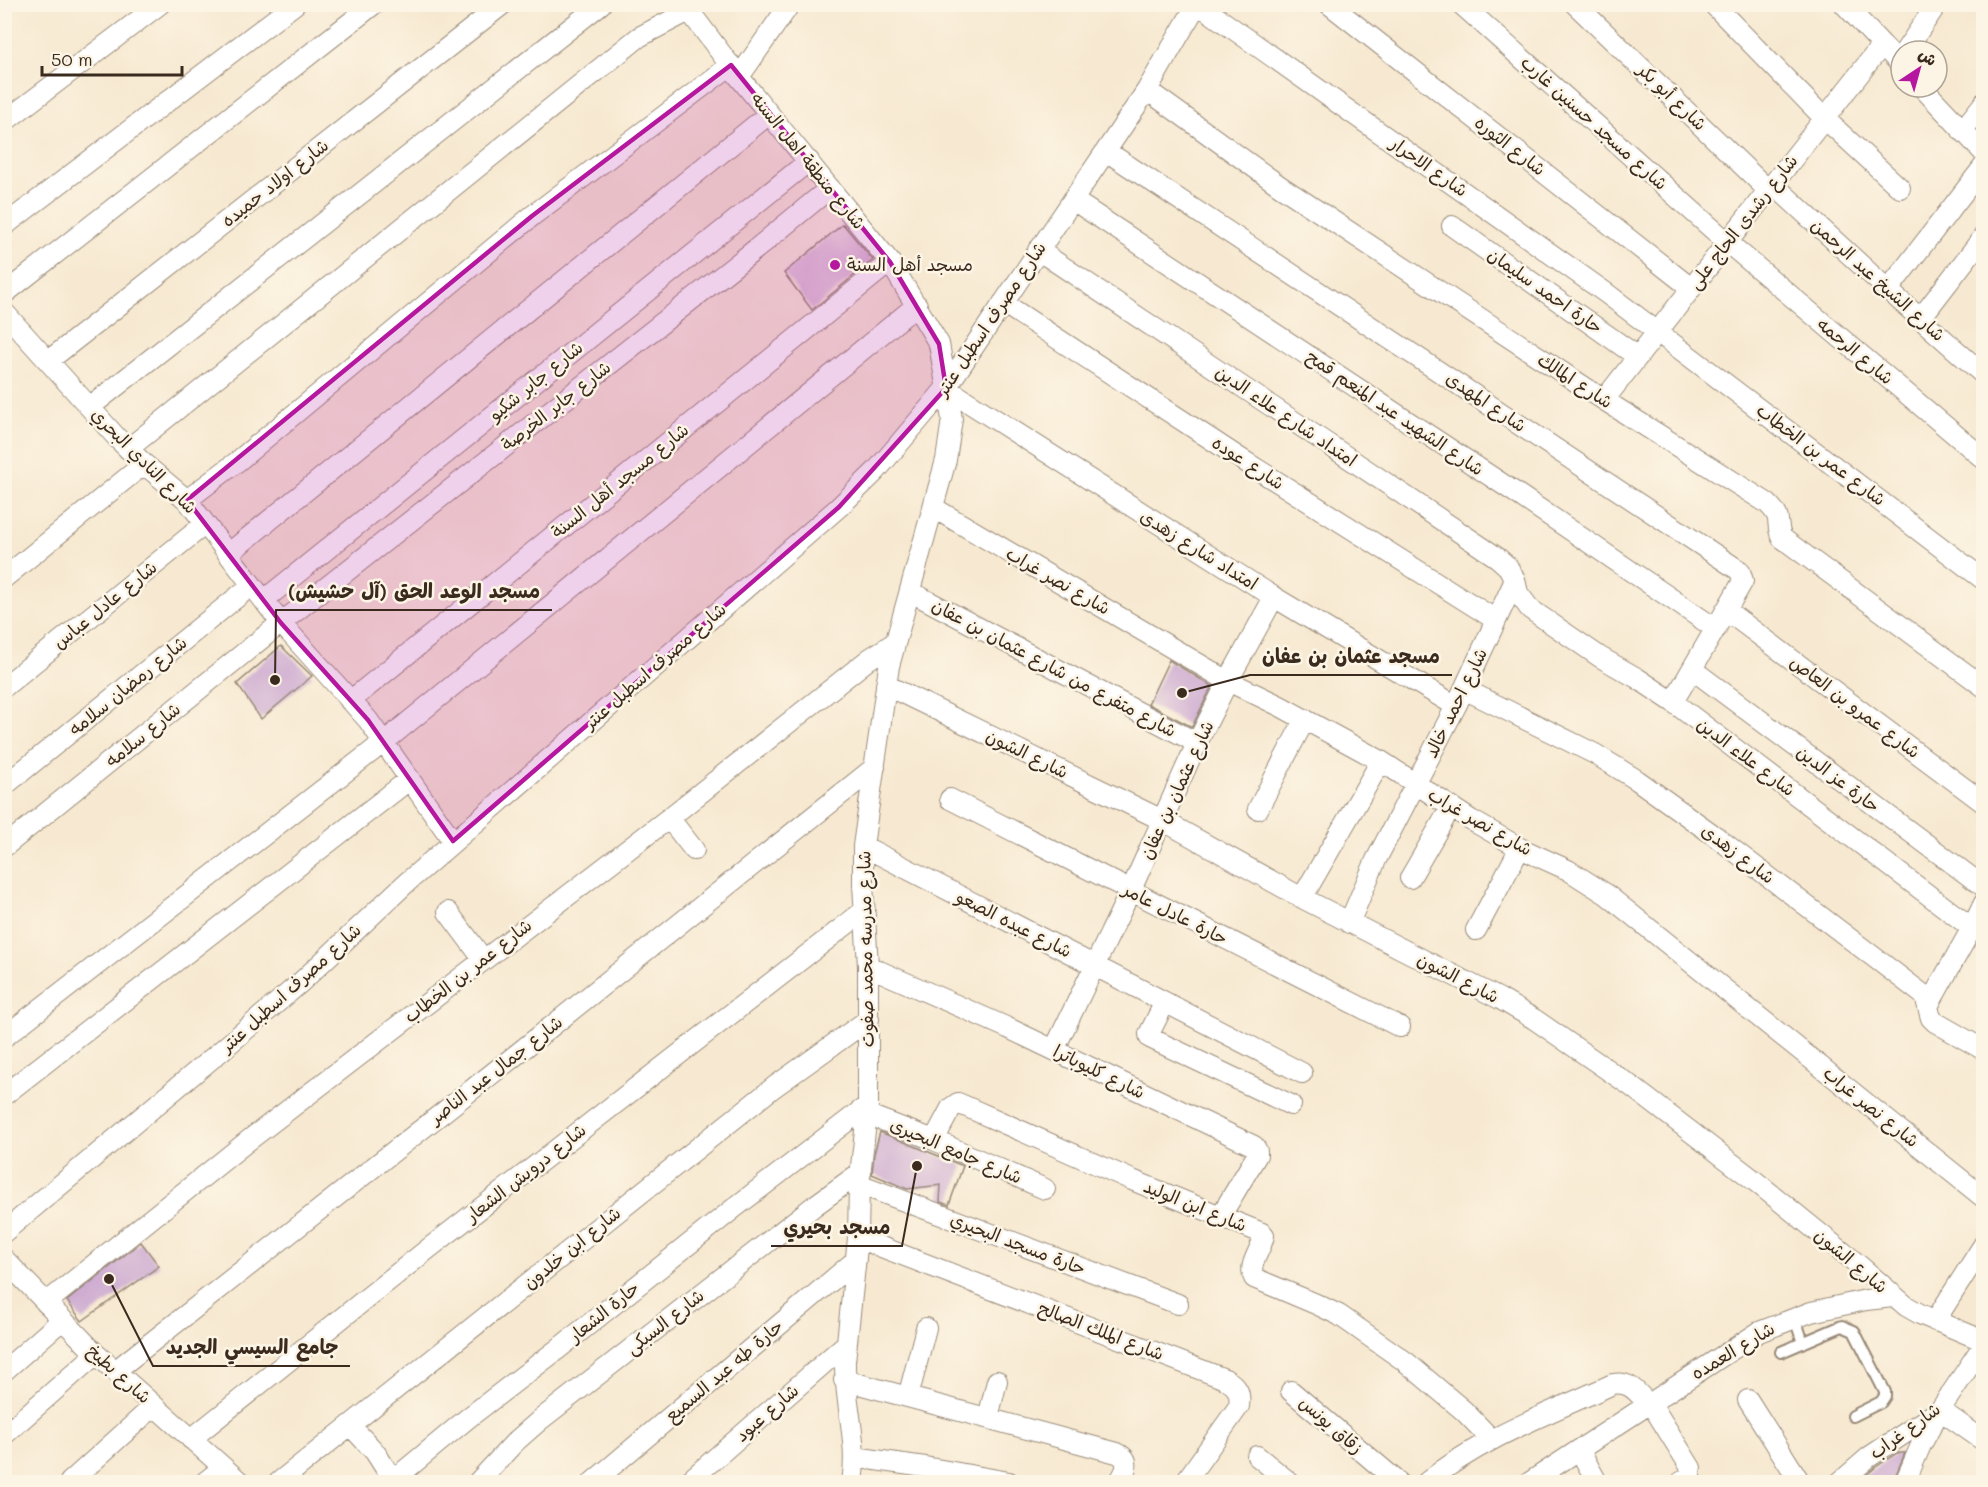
<svg xmlns="http://www.w3.org/2000/svg" width="1988" height="1487" viewBox="0 0 1988 1487" font-family="Mali,'Playpen Sans Arabic',sans-serif">
  <style>
    .building { fill: #cfadd2 }
    .lines { fill: none; stroke-linecap: round; stroke-linejoin: round }
    .lane-casing { stroke: #998a78; stroke-width: 14 }
    .street-casing { stroke: #998a78; stroke-width: 22 }
    .lane { stroke: #fff; stroke-width: 10 }
    .street { stroke: #fff; stroke-width: 20 }
    .marked { fill: #b5179e; fill-opacity: 0.2; stroke: #b5179e; stroke-width: 4.5; stroke-linejoin: round }
    .poi-dot { fill: #b5179e; stroke: #fcf5e5; stroke-width: 2 }
    .labels { text-anchor: middle; stroke-width: 5; stroke-linejoin: round; paint-order: stroke }
    .street-label { font-size: 18px; fill: #3b2a1e; stroke: #fcf5e5 }
    .poi-label { font-size: 18px; fill: #3b2a1e; stroke: #fcf5e5; text-anchor: start }
    .leader { fill: none; stroke: #3b2a1e; stroke-width: 2 }
    .callout-dot { fill: #3b2a1e; stroke: #fcf5e5; stroke-width: 2 }
    .callout-label { font-size: 20px; text-anchor: middle; font-weight: bold; fill: #3b2a1e; stroke: #fcf5e5; stroke-width: 5; stroke-linejoin: round; paint-order: stroke }
  </style>
  <rect width="100%" height="100%" fill="#fcf5e5"/>
  <filter id="ink" filterUnits="userSpaceOnUse"><feTurbulence type="fractalNoise" baseFrequency=".0167" numOctaves="2"/><feDisplacementMap in="SourceGraphic" scale="12" xChannelSelector="R" yChannelSelector="G"/><feConvolveMatrix kernelMatrix="1 2 1 2 8 2 1 2 1" color-interpolation-filters="sRGB"/></filter>
  <filter id="wash" filterUnits="userSpaceOnUse"><feTurbulence type="fractalNoise" baseFrequency=".008" numOctaves="4" result="noise"/><feDisplacementMap in="SourceGraphic" scale="24" xChannelSelector="R" yChannelSelector="G"/><feGaussianBlur stdDeviation="1.35" result="paint"/><feColorMatrix in="noise" values="0 0 0 0 0 0 0 0 0 0 0 0 0 0 0 0 0 1.4 0 .05"/><feComposite in="paint" operator="in"/></filter>
  <g filter="url(#wash)">
    <rect width="100%" height="100%" fill="#f7e9d1"/>
    <g id="blocks">
      <!-- building -->
      <path class="building" d="M 843,224 L 873,260 L 812,310 L 784,273 Z
        M 281,646 L 312,676 L 261,719 L 237,684 Z
        M 1169,660 L 1212,686 L 1192,727 L 1148,704 Z
        M 880,1132 L 963,1166 L 949,1205 L 940,1202 L 941,1185 L 907,1189 L 872,1174 L 874,1154 Z
        M 141,1242 L 159,1266 L 82,1321 L 67,1301 Z
        M 1897,1453 L 1905,1453 L 1893,1482 L 1858,1482 L 1876,1467 Z"/>
    </g>
  </g>
  <g filter="url(#ink)">
    <use href="#blocks" fill-opacity="0" stroke="#998a78" stroke-width="1.5"/>
    <g class="lines">
      <defs>
        <path id="lane" d="M 1795,1318 L 1803,1343
          M 1781,1352 L 1842,1326 L 1854,1331 L 1885,1392 L 1885,1396 L 1881,1402 L 1853,1416"/>
        <path id="street" d="M 684,4 L 739,77 L 890,262 L 939,344 L 952,419 L 946,460 L 889,666 L 863,846 L 863,884 L 868,966 L 868,1105 L 859,1184 L 858,1238 L 845,1361 C 844,1401 859,1443 852,1482
          M 1198,4 L 1606,293 L 1984,580
          M 1329,4 L 1691,288
          M 1461,4 L 1727,242 L 1984,459
          M 1575,4 L 1768,190
          M 1713,4 L 1824,118 L 1900,188
          M 1844,4 L 1901,65
          M 1905,51 L 1937,4
          M 739,77 L 790,4
          M 1922,87 L 1984,153
          M 1147,90 L 1280,186 L 1604,400 L 1767,503 C 1785,520 1774,522 1782,538 L 1984,687
          M 4,122 L 160,4
          M 1962,131 L 1984,103
          M 1106,151 L 1740,571 L 1743,581 L 1673,702
          M 1773,184 L 1888,290 L 1984,375
          M 1073,200 L 1513,491 L 1716,629
          M 4,226 L 295,4
          M 1452,226 L 1638,357
          M 1038,250 L 1498,558 L 1508,567 L 1515,580 L 1518,593 L 1530,609 L 1600,657 L 1637,678 L 1673,702 L 1972,928
          M 1888,290 L 1984,166
          M 4,294 L 374,4
          M 1003,303 L 1238,457 L 1496,620
          M 4,312 L 119,440 L 144,464 L 187,500 L 281,623 L 368,720 L 453,841
          M 1920,319 L 1984,236
          M 48,361 L 503,4
          M 946,388 L 1274,597 L 1456,706
          M 1604,400 L 1882,45
          M 90,407 L 601,4
          M 128,449 L 639,37 L 689,11 L 694,4
          M 187,500 L 238,461 L 532,216 L 731,65
          M 934,508 L 1228,681 L 1280,706 L 1381,761 L 1471,820 L 1520,848 L 1568,870 L 1606,894 L 1984,1198
          M 228,554 L 769,114
          M 4,578 L 144,464
          M 911,592 L 1197,743
          M 264,600 L 809,161
          M 1727,611 L 1984,803
          M 1693,670 L 1984,887
          M 886,685 L 1162,820 L 1302,898 L 1500,999 L 1534,1019 L 1631,1086 L 1755,1181 L 1860,1266 L 1906,1306 L 1920,1314 L 1984,1341
          M 4,687 L 205,524
          M 1464,689 L 1595,754 L 1637,780 L 1715,836 L 1925,996 L 1931,1018 L 1935,1022 L 1984,1050
          M 350,701 L 890,262
          M 4,786 L 252,585
          M 950,799 L 1400,1027
          M 1258,809 L 1305,719
          M 669,818 L 694,850
          M 863,846 L 1302,1073
          M 4,847 L 281,623 L 756,249 L 830,188
          M 1410,878 L 1451,807
          M 1302,898 L 1381,761
          M 448,912 L 483,959
          M 1349,923 L 1376,860 L 1456,706 L 1515,580
          M 1476,930 L 1520,848
          M 868,966 L 1008,1028 L 1254,1146 L 1257,1151 L 1257,1155 L 1220,1217
          M 1165,1002 L 1149,1034 L 1150,1038 L 1291,1105
          M 1928,1006 L 1972,928 L 1984,903
          M 4,1037 L 384,742 L 917,305
          M 1054,1050 L 1130,892 L 1197,743 L 1228,681 L 1274,597
          M 4,1095 L 410,779
          M 866,1114 L 934,1140 L 1045,1189
          M 934,1140 L 951,1108 L 958,1103 L 1132,1180 L 1262,1233 L 1264,1235 C 1262,1250 1247,1264 1254,1278 L 1316,1304 L 1339,1315 L 1406,1362 L 1464,1411 L 1492,1440
          M 859,1184 L 1178,1304
          M 4,1232 L 222,1050 L 300,983 L 405,884 L 839,507 L 876,471 L 946,388 L 1147,90 L 1197,4
          M 858,1238 L 1225,1379 C 1237,1386 1241,1392 1239,1406 L 1185,1482
          M 4,1259 L 96,1354 L 240,1482
          M 46,1303 L 249,1140 L 669,818 L 869,659 L 894,643
          M 1935,1321 L 1984,1244
          M 4,1371 L 62,1320
          M 115,1371 L 512,1058 L 875,767
          M 844,1380 L 1117,1453 C 1132,1460 1126,1471 1119,1482
          M 1291,1391 L 1398,1482
          M 908,1397 L 926,1328
          M 1748,1400 L 1800,1482
          M 1650,1402 L 1691,1468 C 1691,1476 1688,1479 1681,1482
          M 988,1418 L 997,1381
          M 350,1425 L 375,1452 L 389,1474 L 396,1475 L 403,1472 L 468,1418 L 558,1349 L 733,1209 L 868,1105
          M 4,1435 L 96,1354
          M 191,1439 L 428,1249 L 865,910
          M 1580,1451 L 1597,1482
          M 1257,1456 L 1289,1482
          M 854,1457 L 925,1467 L 1009,1482
          M 70,1482 L 154,1406
          M 205,1482 L 223,1468
          M 279,1482 L 774,1087 L 869,1019
          M 478,1482 L 515,1442 L 540,1420 L 814,1206 L 861,1172
          M 593,1482 L 856,1260
          M 688,1482 L 846,1344
          M 1427,1482 C 1481,1438 1550,1413 1613,1384 C 1630,1381 1637,1392 1648,1404
          M 1530,1482 L 1759,1332 L 1811,1312 L 1866,1300 L 1893,1297
          M 1840,1482 L 1869,1457 L 1940,1410 L 1984,1344
          M 1905,1482 L 1921,1445 L 1940,1410 L 1984,1441"/>
      </defs>
      <!-- lane casing -->
      <use href="#lane" class="lane-casing"/>
      <!-- street casing -->
      <use href="#street" class="street-casing"/>
      <!-- lane -->
      <use href="#lane" class="lane"/>
      <!-- street -->
      <use href="#street" class="street"/>
    </g>
  </g>
  <!-- marked area -->
  <path class="marked" d="M 731,65 L 890,262 L 939,344 L 946,388 L 839,507 L 453,841 L 368,720 L 281,623 L 187,500 L 532,216 Z"/>
  <!-- markers -->
  <circle class="poi-dot" cx="835" cy="265" r="6"/>
  <g class="labels">
    <!-- street labels -->
    <g class="street-label">
      <text transform="translate(1672 97) rotate(44)" y="6">شارع أبو بكر</text>
      <text transform="translate(1594 123) rotate(42)" y="6">شارع مسجد حسنين غارب</text>
      <text transform="translate(1510 146) rotate(38)" y="6">شارع الثوره</text>
      <text transform="translate(808 161) rotate(51)" y="6">شارع منطقة اهل السنه</text>
      <text transform="translate(1429 167) rotate(35)" y="6">شارع الاحرار</text>
      <text transform="translate(275 183) rotate(-38)" y="6">شارع اولاد حميده</text>
      <text transform="translate(1743 222) rotate(-52)" y="6">شارع رشدى الحاج على</text>
      <text transform="translate(1878 280) rotate(42)" y="6">شارع الشيخ عبد الرحمن</text>
      <text transform="translate(1545 291) rotate(35)" y="6">حارة احمد سليمان</text>
      <text transform="translate(991 319) rotate(-56)" y="6">شارع مصرف اسطبل عنتر</text>
      <text transform="translate(1855 351) rotate(40)" y="6">شارع الرحمه</text>
      <text transform="translate(536 381) rotate(-39)" y="6">شارع جابر شكيو</text>
      <text transform="translate(1575 381) rotate(33)" y="6">شارع المالك</text>
      <text transform="translate(1486 402) rotate(34)" y="6">شارع المهدى</text>
      <text transform="translate(556 406) rotate(-38)" y="6">شارع جابر الخرصة</text>
      <text transform="translate(1395 413) rotate(34)" y="6">شارع الشهيد عبد المنعم قمح</text>
      <text transform="translate(1286 416) rotate(34)" y="6">امتداد شارع علاء الدين</text>
      <text transform="translate(1821 455) rotate(37)" y="6">شارع عمر بن الخطاب</text>
      <text transform="translate(144 461) rotate(45)" y="6">شارع النادي البحري</text>
      <text transform="translate(1248 463) rotate(33)" y="6">شارع عوده</text>
      <text transform="translate(620 481) rotate(-39)" y="6">شارع مسجد أهل السنة</text>
      <text transform="translate(1199 550) rotate(32)" y="6">امتداد شارع زهدى</text>
      <text transform="translate(1058 581) rotate(30)" y="6">شارع نصر غراب</text>
      <text transform="translate(105 605) rotate(-39)" y="6">شارع عادل عباس</text>
      <text transform="translate(655 666) rotate(-41)" y="6">شارع مصرف اسطبل عنتر</text>
      <text transform="translate(1054 668) rotate(28)" y="6">شارع متفرع من شارع عثمان بن عفان</text>
      <text transform="translate(128 686) rotate(-39)" y="6">شارع رمضان سلامه</text>
      <text transform="translate(1456 703) rotate(-64)" y="6">شارع احمد خالد</text>
      <text transform="translate(1855 707) rotate(37)" y="6">شارع عمرو بن العاص</text>
      <text transform="translate(143 735) rotate(-39)" y="6">شارع سلامه</text>
      <text transform="translate(1027 754) rotate(26)" y="6">شارع الشون</text>
      <text transform="translate(1746 757) rotate(37)" y="6">شارع علاء الدين</text>
      <text transform="translate(1838 779) rotate(37)" y="6">حارة عز الدين</text>
      <text transform="translate(1177 790) rotate(-65)" y="6">شارع عثمان بن عفان</text>
      <text transform="translate(1480 822) rotate(30)" y="6">شارع نصر غراب</text>
      <text transform="translate(1738 854) rotate(37)" y="6">شارع زهدى</text>
      <text transform="translate(1175 914) rotate(27)" y="6">حارة عادل عامر</text>
      <text transform="translate(1014 924) rotate(27)" y="6">شارع عبده الصعو</text>
      <text transform="translate(866 949) rotate(-91)" y="6">شارع مدرسه محمد صفوت</text>
      <text transform="translate(468 971) rotate(-38)" y="6">شارع عمر بن الخطاب</text>
      <text transform="translate(1458 978) rotate(27)" y="6">شارع الشون</text>
      <text transform="translate(291 988) rotate(-42)" y="6">شارع مصرف اسطبل عنتر</text>
      <text transform="translate(496 1070) rotate(-38)" y="6">شارع جمال عبد الناصر</text>
      <text transform="translate(1099 1072) rotate(26)" y="6">شارع كليوباترا</text>
      <text transform="translate(1871 1107) rotate(39)" y="6">شارع نصر غراب</text>
      <text transform="translate(956 1151) rotate(23)" y="6">شارع جامع البحيرى</text>
      <text transform="translate(526 1173) rotate(-38)" y="6">شارع درويش الشعار</text>
      <text transform="translate(1195 1206) rotate(22)" y="6">شارع ابن الوليد</text>
      <text transform="translate(1018 1244) rotate(21)" y="6">حارة مسجد البحيري</text>
      <text transform="translate(572 1248) rotate(-39)" y="6">شارع ابن خلدون</text>
      <text transform="translate(1851 1261) rotate(40)" y="6">شارع الشون</text>
      <text transform="translate(604 1312) rotate(-39)" y="6">حارة الشعار</text>
      <text transform="translate(665 1322) rotate(-38)" y="6">شارع السبكى</text>
      <text transform="translate(1101 1331) rotate(21)" y="6">شارع الملك الصالح</text>
      <text transform="translate(1733 1351) rotate(-31)" y="6">شارع العمده</text>
      <text transform="translate(724 1371) rotate(-40)" y="6">حارة طه عبد السميع</text>
      <text transform="translate(119 1374) rotate(42)" y="6">شارع بطيخ</text>
      <text transform="translate(767 1413) rotate(-41)" y="6">شارع عبود</text>
      <text transform="translate(1331 1425) rotate(41)" y="6">زقاق يونس</text>
      <text transform="translate(1905 1431) rotate(-36)" y="6">شارع غراب</text>
    </g>
    <!-- poi labels -->
    <g class="poi-label">
      <text x="847" y="271">مسجد أهل السنة</text>
    </g>
  </g>
  <!-- callouts -->
  <path class="leader" d="M275 680L276 610H552M1182 693L1250 675H1452M917 1166L902 1246H771M109 1279L153 1366H350"/>
  <g class="callout-dot">
    <circle cx="275" cy="680" r="6"/>
    <circle cx="1182" cy="693" r="6"/>
    <circle cx="917" cy="1166" r="6"/>
    <circle cx="109" cy="1279" r="6"/>
  </g>
  <g class="callout-label">
    <text x="414" y="598">مسجد الوعد الحق (آل حشيش)</text>
    <text x="1351" y="663">مسجد عثمان بن عفان</text>
    <text x="837" y="1234">مسجد بحيري</text>
    <text x="252" y="1354">جامع السيسي الجديد</text>
  </g>
  <!-- margin -->
  <rect width="1988" height="1487" fill="none" stroke="#fcf5e5" stroke-width="24"/>
  <!-- north arrow -->
  <g transform="translate(1919 69) rotate(36)"><circle r="28" fill="#fcf5e5" stroke="#afa495" stroke-width="1.5"/>
  <path d="M0-4.5L10 22L0 15L-10 22Z" fill="#b5179e"/>
  <text y="-9" font-size="16" font-weight="bold" text-anchor="middle" fill="#3b2a1e">ش</text>
  </g>
  <!-- scale -->
  <path d="M42 66v9h140v-9" fill="none" stroke="#3b2a1e" stroke-width="3"/>
  <text x="51" y="66" font-size="18" fill="#3b2a1e" stroke="#fcf5e5" stroke-width="4.5" paint-order="stroke">50 m</text>
</svg>
